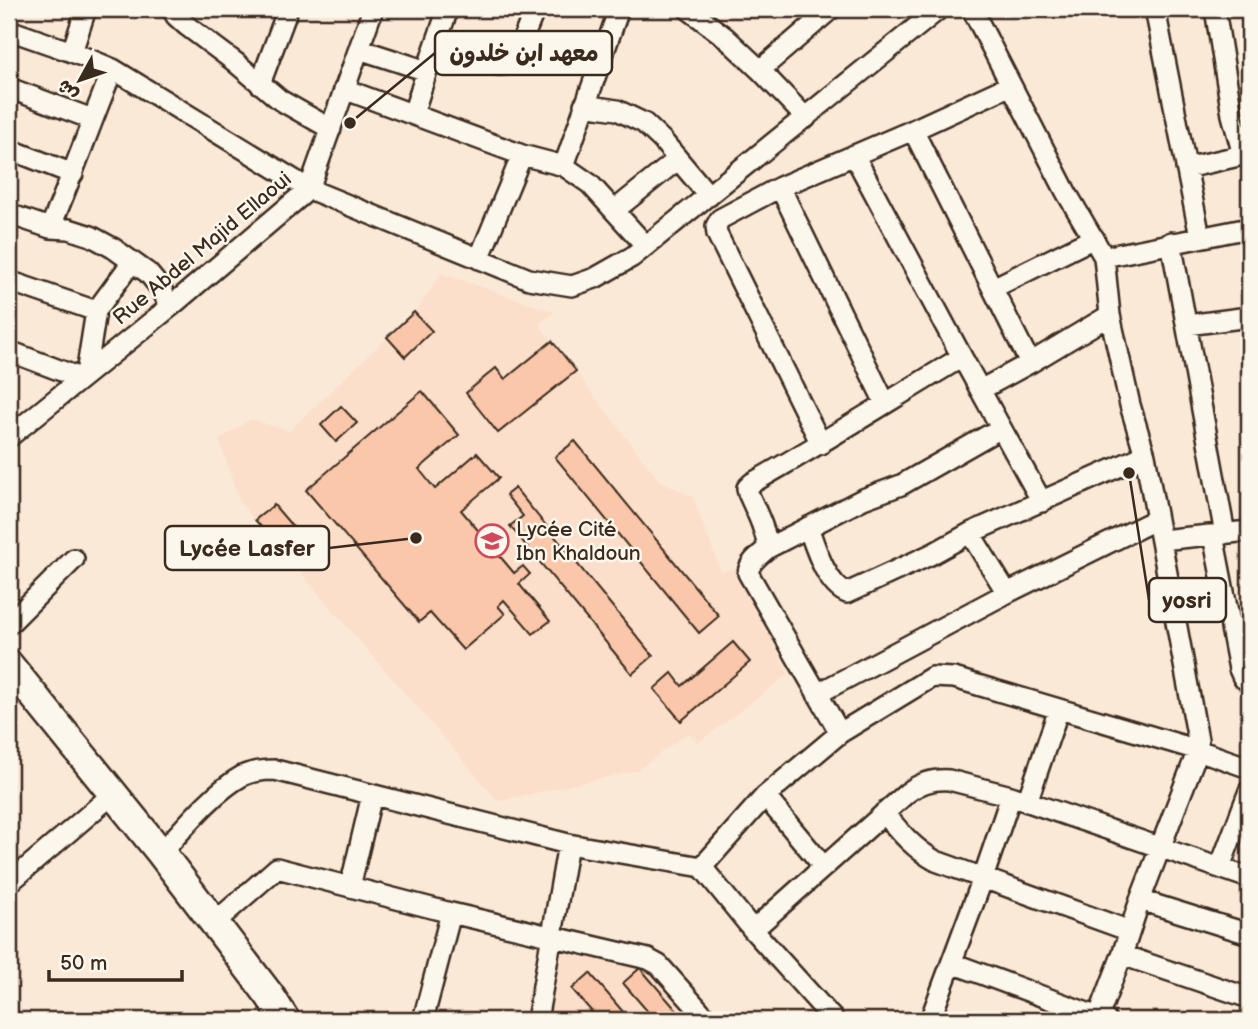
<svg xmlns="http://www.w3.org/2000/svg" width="1258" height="1029" viewBox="0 0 1258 1029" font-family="'Balsamiq Sans','Playpen Sans Arabic',sans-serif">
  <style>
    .built { fill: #fbdfca }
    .building { fill: #fac7aa; stroke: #3b2a1e; stroke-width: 2 }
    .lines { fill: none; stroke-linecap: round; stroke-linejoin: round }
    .street-casing { stroke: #3b2a1e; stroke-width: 24 }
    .secondary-casing { stroke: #3b2a1e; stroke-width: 33 }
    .street { stroke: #fbf7ec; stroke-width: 19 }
    .secondary { stroke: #fbf7ec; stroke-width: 28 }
    .labels { text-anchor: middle; stroke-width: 5; stroke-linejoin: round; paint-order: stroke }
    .street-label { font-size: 21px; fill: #3b2a1e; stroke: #fbf7ec }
    .poi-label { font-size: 21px; fill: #3b2a1e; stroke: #fbf7ec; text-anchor: start }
    .leader { fill: none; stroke: #3b2a1e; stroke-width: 2.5 }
    .callout-dot { fill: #3b2a1e; stroke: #fbf7ec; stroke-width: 2.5 }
    .callout { fill: #fbf7ec; stroke: #3b2a1e; stroke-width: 2.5 }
    .callout-label { font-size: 23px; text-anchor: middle; font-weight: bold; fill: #3b2a1e }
  </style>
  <rect width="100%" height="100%" fill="#fbe9d8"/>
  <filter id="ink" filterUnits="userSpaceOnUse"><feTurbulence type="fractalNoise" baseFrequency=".0143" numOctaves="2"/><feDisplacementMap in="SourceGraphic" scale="14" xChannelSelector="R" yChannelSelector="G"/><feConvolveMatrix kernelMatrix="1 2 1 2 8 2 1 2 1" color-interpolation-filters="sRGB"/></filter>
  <g filter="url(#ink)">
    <!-- built -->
    <path class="built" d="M 441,273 L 555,312 L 539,324 L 659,480 L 693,497 L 721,571 L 735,568 L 789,674 L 698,743 L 688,733 L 636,771 L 498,801 L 240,503 L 219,440 L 251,419 L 289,431 L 419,307 Z
      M 563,949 L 654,972 L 693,1020 L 548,1020 Z"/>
    <!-- building -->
    <path class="building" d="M 414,312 L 432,331 L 405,357 L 387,337 Z
      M 552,341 L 576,371 L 498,433 L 466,393 L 496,368 L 505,379 Z
      M 422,391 L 459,435 L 419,469 L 435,489 L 477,453 L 499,478 L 461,510 L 514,573 L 523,566 L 530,574 L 519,584 L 550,621 L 533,634 L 504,600 L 498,606 L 505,614 L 463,650 L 430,613 L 419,622 L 306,490 Z
      M 341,406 L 357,423 L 336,442 L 321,425 Z
      M 575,441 L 719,616 L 699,633 L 555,457 Z
      M 515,488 L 653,656 L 632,674 L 510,526 L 523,516 L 506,495 Z
      M 274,505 L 309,546 L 291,561 L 255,520 Z
      M 733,642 L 750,662 L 681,721 L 654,689 L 672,673 L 682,686 Z
      M 640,968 L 685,1020 L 655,1020 L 623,983 Z
      M 590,973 L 630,1020 L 599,1020 L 572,989 Z"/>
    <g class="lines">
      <defs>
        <path id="street" d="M 172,9 L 176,16 L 187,26 L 235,62 L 280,100 L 331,129
          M 688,9 L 725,37 L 760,70 L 806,118
          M 972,9 L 1066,192 L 1104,257 L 1110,315 L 1130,405 L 1145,455 L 1198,740 L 1198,750 L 1140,900 L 1122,955 L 1097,1020
          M 1155,9 L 1200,237
          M 9,30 L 72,52 L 113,69 L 309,189 L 529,279 L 572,286 L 595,278 L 632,257 L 939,9
          M 359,49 L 427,71
          M 434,49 L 448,9
          M 72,52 L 86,9
          M 760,70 L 831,9
          M 260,84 L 288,9
          M 9,88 L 92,119
          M 344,89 L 522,155 L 564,166 L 619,9
          M 584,105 L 617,110 L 644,123 L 662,140 L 709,196
          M 413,114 L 434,49 L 463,55 L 499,65 L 509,64 L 516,56 L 535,9
          M 913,130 L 1030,363
          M 9,149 L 73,174
          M 564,166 L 590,184 L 646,246
          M 1186,168 L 1243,155 L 1232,115 L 1215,9
          M 780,187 L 885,403
          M 615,210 L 677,160
          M 9,214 L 50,228 L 69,229 L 91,236 L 113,248 L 148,273 L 162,290 L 170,307
          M 50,228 C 73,175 91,122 113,69
          M 1171,242 L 1225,534
          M 1104,257 L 1249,228
          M 479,259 L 522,155
          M 9,281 L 96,311
          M 993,288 L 1094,238
          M 1187,325 L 1249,317
          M 9,351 L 80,378
          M 962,357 L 1042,502
          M 86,374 L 96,311 L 132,262
          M 980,390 L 1030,363 L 1110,315
          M 9,437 L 170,307 L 309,189 L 373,9
          M 821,444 L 717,234 L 716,226 L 720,219 L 780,187 L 913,130 L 1011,85
          M 808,527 C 815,546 826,585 847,593 L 932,554 L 970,533 L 1145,455
          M 970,533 L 1007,593
          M 1213,535 L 1239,669 L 1243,678 L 1249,682
          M 1161,540 L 1249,531
          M 768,548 L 863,499 L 901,485 L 1001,428
          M 9,624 L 74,559
          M 817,694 L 1007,593 L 1157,519
          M 840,733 L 748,573 C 749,562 760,555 768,548 C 765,528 756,511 748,493 L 747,488 L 752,483 C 823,443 892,399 962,357 L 854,155
          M 765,796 L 824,867
          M 1027,802 L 1059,709
          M 884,813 C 900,832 914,849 936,861 L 1130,931
          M 161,853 C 184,828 213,792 242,776 C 252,771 264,770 275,770 L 568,844 L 702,867 L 753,930 L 834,1020
          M 702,867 L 765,796 L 840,733 L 932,677 L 954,678 L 1198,750 L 1249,768
          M 1220,867 L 1249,791
          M 9,883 L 113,794
          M 350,887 L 372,795
          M 1140,900 L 1249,934
          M 214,923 L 277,868 L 451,913 L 648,959 L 659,965 L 708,1020
          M 753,930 L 907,793 C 920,783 932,779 949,780 L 1011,796 L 1249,878
          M 1122,955 L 1249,998
          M 952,963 L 1106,1020
          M 423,1020 L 451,913
          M 537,1020 L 568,844
          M 930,1020 L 983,878 L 1011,796"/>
        <path id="secondary" d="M 9,665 L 161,853 L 270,996 L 285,1020"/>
      </defs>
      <!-- street casing -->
      <use href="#street" class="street-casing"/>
      <!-- secondary casing -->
      <use href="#secondary" class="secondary-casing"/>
      <!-- street -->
      <use href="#street" class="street"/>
      <!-- secondary -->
      <use href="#secondary" class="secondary"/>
    </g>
  </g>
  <!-- icons -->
  <defs>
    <symbol id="school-ring" viewBox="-11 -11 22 22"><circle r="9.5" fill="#fbf7ec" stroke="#d1495b" stroke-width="1.5"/><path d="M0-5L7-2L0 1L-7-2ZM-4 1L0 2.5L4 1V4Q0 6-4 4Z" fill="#d1495b"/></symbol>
  </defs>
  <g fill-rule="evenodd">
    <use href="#school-ring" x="473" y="522" width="38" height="38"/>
  </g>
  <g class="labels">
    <!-- street labels -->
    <g class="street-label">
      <text transform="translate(202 248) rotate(-40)" y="7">Rue Abdel Majid Ellaoui</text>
    </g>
    <!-- poi labels -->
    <g class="poi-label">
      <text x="516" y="536">Lycée Cité<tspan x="516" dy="24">Ibn Khaldoun</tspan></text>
    </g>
  </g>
  <!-- callouts -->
  <path class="leader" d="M350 123L435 53M416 538L329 548M1129 473L1149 600"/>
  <g class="callout-dot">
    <circle cx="350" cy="123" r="7"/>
    <circle cx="416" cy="538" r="7"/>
    <circle cx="1129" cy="473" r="7"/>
  </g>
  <g class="callout">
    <rect x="435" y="31" width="177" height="44" rx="7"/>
    <rect x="165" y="526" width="164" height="44" rx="7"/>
    <rect x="1149" y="578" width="77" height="44" rx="7"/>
  </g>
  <g class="callout-label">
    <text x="524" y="61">معهد ابن خلدون</text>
    <text x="247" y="556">Lycée Lasfer</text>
    <text x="1187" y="608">yosri</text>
  </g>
  <!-- margin -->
  <rect width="1258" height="1029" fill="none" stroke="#fbf7ec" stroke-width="35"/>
  <rect x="18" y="18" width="1223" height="994" fill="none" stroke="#3b2a1e" stroke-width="2.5" filter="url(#ink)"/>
  <!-- north arrow -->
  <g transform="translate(80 80) rotate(230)" stroke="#fbf7ec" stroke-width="5" paint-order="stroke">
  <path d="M0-5L12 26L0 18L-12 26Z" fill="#3b2a1e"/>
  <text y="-10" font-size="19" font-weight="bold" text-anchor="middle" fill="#3b2a1e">ش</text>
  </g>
  <!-- scale -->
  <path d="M49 970v10h133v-10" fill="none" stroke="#3b2a1e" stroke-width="3.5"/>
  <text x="60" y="970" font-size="21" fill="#3b2a1e" stroke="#fbf7ec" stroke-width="5" paint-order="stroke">50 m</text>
</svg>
